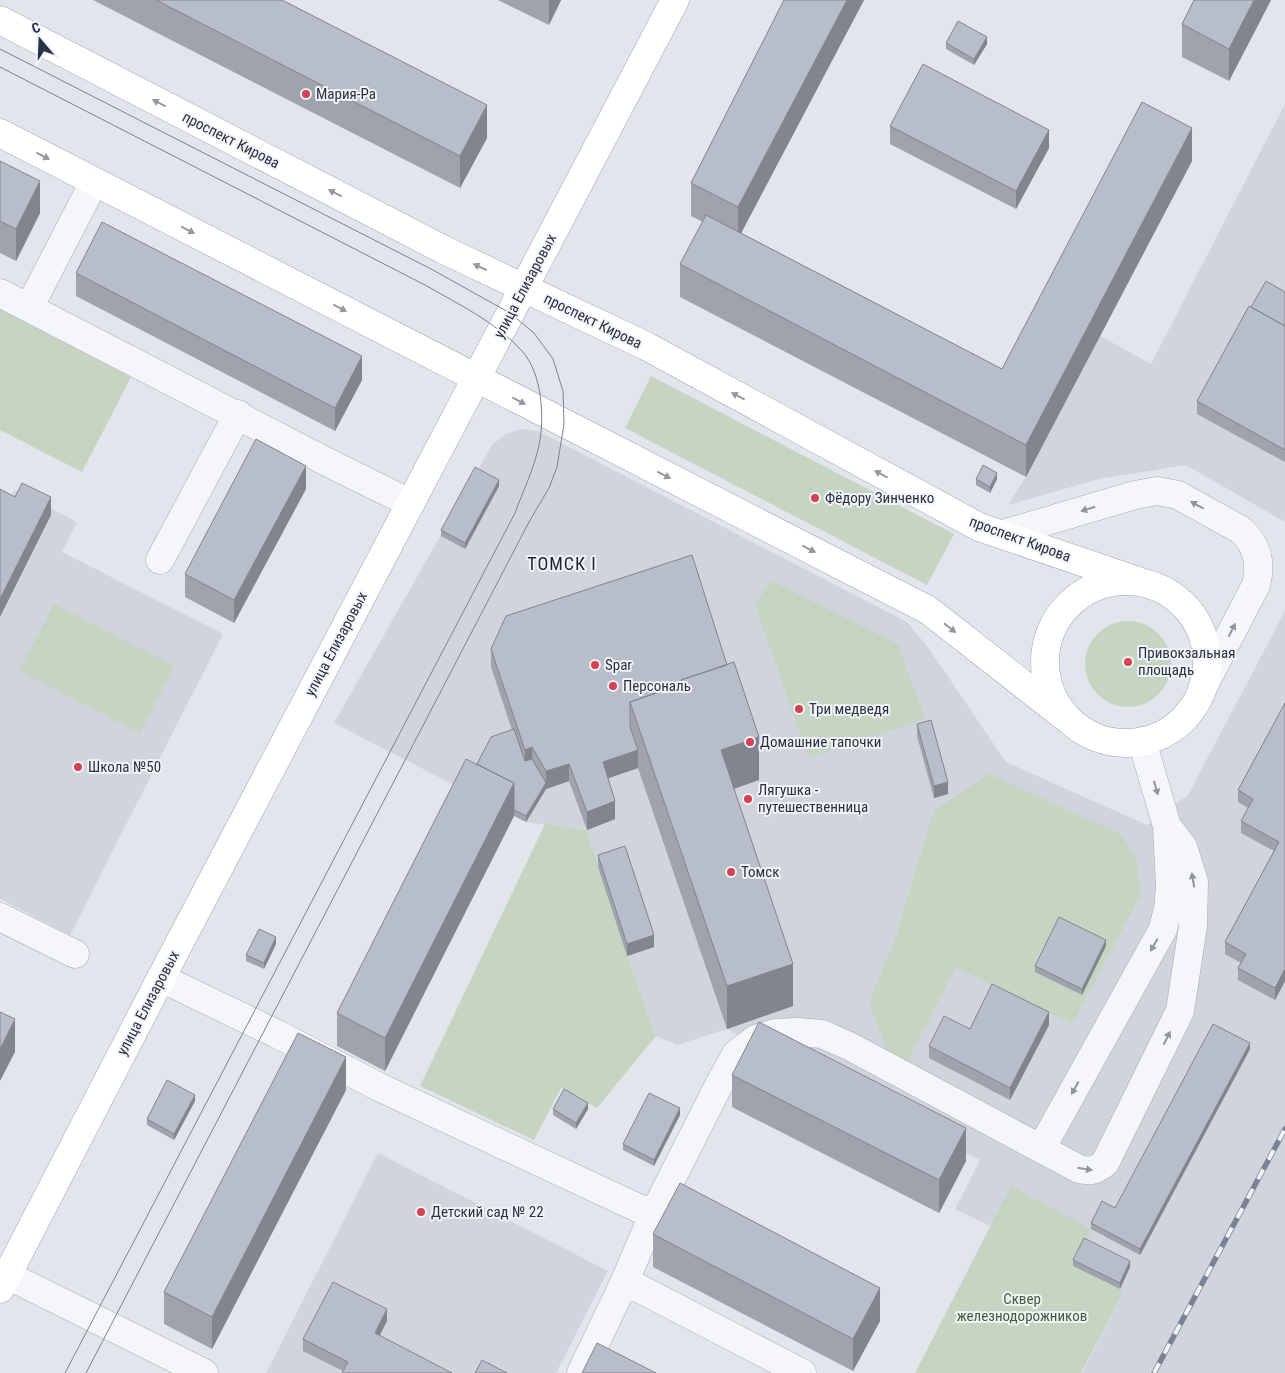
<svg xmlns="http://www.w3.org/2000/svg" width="1285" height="1373" viewBox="0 0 1285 1373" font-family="'Roboto Condensed',sans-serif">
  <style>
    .built { fill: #cfd4dd }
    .green { fill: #c6d5c2 }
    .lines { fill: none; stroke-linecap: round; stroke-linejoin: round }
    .minor-casing { stroke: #a7abb6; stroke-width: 29 }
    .major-casing { stroke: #a0a8b7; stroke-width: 29 }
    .minor { stroke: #f5f6f9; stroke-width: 28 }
    .major { stroke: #fff; stroke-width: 28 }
    .tram { stroke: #7a8395; stroke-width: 1 }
    .rail-casing { stroke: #7a8395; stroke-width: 5.5 }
    .rail { stroke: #f1f4f8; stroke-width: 4; stroke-dasharray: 11; stroke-linecap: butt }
    .wall { fill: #9ea3ad }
    .shaded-wall { fill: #81858d }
    .building { fill: #b8bec9; stroke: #81858d }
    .oneway { fill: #9498a2 }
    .oneway2 { fill: #8f949e }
    .poi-dot { fill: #d54152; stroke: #f1f4f8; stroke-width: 2 }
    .labels { text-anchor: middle; stroke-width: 4; stroke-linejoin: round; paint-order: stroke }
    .poi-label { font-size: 15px; fill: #293144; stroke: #f1f4f8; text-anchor: start }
    .street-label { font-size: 15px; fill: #293144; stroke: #f1f4f8 }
    .park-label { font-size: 15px; fill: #3c6035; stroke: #f1f4f8 }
    .quarter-label { font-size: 18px; letter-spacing: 1px; fill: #1b2335; stroke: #f1f4f8 }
  </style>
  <rect width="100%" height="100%" fill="#e2e5eb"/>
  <!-- built -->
  <path class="built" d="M 1285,104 L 1285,522 L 1186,465 L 1099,479 L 1008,505 L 1026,477 L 1100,336 L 1151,364 Z
    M 521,429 L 538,431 L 907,622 L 927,646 L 1006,762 L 1147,825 L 1188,795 L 1285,611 L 1285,1373 L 1082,1373 L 1124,1291 L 955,1209 L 980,1160 L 727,1029 L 677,1045 L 656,1036 L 627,956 L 587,830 L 526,822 L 334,723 L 492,445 L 506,434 Z
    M 14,490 L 77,522 L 62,552 L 223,634 L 70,935 L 0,899 L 0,492 L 11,497 Z
    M 378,1153 L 608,1271 L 556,1373 L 266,1373 Z"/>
  <!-- green -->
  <path class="green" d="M 0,309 L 131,377 L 82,472 L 0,430 Z
    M 651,376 L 954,534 L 927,585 L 625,428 Z
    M 770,580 L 898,644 L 925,719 L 809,758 L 755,606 Z
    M 54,604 L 174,666 L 140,733 L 19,671 Z
    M1085 664a43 43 0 1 1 86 0a43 43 0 1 1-86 0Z
    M 989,774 L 1121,834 L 1137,860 L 1141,895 L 1072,1024 L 956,967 L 906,1064 L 888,1054 L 869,1002 L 894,942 L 934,810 Z
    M 545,824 L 587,830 L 627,956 L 656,1036 L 597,1108 L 561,1088 L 534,1140 L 420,1086 Z
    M 1011,1186 L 1091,1229 L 1074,1266 L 1124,1291 L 1081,1373 L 915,1373 Z"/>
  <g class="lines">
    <defs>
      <path id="minor" d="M 0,293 L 333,465 L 410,503
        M 29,308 L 94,182
        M 1003,534 L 1135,495 L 1157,491 L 1178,495 L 1241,530 C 1257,545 1262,563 1256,585 L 1202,689
        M 160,560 L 238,414
        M 0,917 L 75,954
        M 161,978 L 277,1034 L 379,1087 L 653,1215
        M 1041,1149 L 1163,929 L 1168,909 L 1170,886 L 1167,826 L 1142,741
        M 7,1275 L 204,1373
        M 625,1281 L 802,1373
        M 581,1373 L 625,1281 L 653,1215 L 720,1083 L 736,1054 L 756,1039 L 776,1033 L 797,1032 L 822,1034 L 849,1046 L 896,1071 L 1079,1169 C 1091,1172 1096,1170 1105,1163 L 1180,1011 L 1193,926 L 1194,882 L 1183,847 L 1167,826"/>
      <path id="major" d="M 0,20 L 444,250 L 646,346 L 979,527 L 1138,581
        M 0,133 L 928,610 L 1070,721
        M1045 662a81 81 0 1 1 162 0a81 81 0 1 1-162 0Z
        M 0,1289 L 161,978 L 675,0"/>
    </defs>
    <!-- minor casing -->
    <use href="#minor" class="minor-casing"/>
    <!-- major casing -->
    <use href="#major" class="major-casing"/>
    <!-- minor -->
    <use href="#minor" class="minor"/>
    <!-- major -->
    <use href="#major" class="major"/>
    <!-- tram -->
    <path class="tram" d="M 0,49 L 433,270 L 510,313 L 534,333 L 553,359 L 563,391 L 564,424 L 557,467 L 549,488 L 529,522 L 86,1373
      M 0,67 L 425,285 C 458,304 496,322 522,351 C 542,373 545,417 539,445 C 534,469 523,491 515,513 L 65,1373"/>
    <defs>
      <path id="rail" d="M 1154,1373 L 1285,1129"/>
    </defs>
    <!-- rail casing -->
    <use href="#rail" class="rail-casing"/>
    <!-- rail -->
    <use href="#rail" class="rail"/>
  </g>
  <!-- wall -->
  <path class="wall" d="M 93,0 L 282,0 L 487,138 L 460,188 Z
    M 498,0 L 561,0 L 549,25 Z
    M 784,0 L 864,0 L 741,233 L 1002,369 L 1192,161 L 1026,477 L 680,297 L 680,264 L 703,222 L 691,216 L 691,183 Z
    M 1271,0 L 1229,81 L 1182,57 L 1182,24 Z
    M 946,43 L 987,44 L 974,65 L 946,49 Z
    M 890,126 L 1049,148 L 1016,209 L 890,144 Z
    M 0,161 L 40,213 L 16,261 L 0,253 Z
    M 76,273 L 362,380 L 335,431 L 76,296 Z
    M 1285,292 L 1285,462 L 1197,414 L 1197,401 L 1251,307 Z
    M 976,479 L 997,479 L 990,493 L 976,485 Z
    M 499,486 L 465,549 L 441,536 L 441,530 Z
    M 306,489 L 234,623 L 185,597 L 185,574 Z
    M 692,555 L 759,780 L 734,789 L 793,1006 L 727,1029 L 638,768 L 608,778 L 615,819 L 587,830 L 569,781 L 546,789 L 526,822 L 514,816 L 385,1071 L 337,1046 L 337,1013 L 477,764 L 512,730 L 491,667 L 491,649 Z
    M 1285,703 L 1285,981 L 1275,1000 L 1238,980 L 1238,968 L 1241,963 L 1225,954 L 1225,942 L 1274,851 L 1241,833 L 1241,821 L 1248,808 L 1238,802 L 1238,790 Z
    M 917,724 L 948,794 L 934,798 L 917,736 Z
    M 598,855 L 654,947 L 627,956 L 598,867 Z
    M 276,944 L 264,969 L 246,961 L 246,955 Z
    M 1106,946 L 1082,995 L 1035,972 L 1035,966 Z
    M 1049,1025 L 1010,1100 L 929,1058 L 929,1046 L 970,1029 Z
    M 1250,1049 L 1140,1255 L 1091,1229 L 1091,1223 L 1115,1208 Z
    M 732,1075 L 966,1161 L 939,1213 L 732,1107 Z
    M 346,1090 L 212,1349 L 164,1324 L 164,1292 Z
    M 195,1101 L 174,1140 L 147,1125 L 147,1119 Z
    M 553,1109 L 588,1109 L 576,1129 L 553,1115 Z
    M 680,1115 L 654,1166 L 623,1150 L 623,1144 Z
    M 653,1234 L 880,1321 L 853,1371 L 653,1267 Z
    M 1073,1260 L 1130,1267 L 1120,1289 L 1073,1266 Z
    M 387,1321 L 343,1371 L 303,1351 L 303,1339 Z"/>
  <!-- shaded-wall -->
  <path class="shaded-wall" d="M 549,0 L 561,0 L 549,25 Z
    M 847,0 L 864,0 L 738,239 L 738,207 Z
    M 1254,0 L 1271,0 L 1229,81 L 1229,49 Z
    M 987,37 L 987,44 L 974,65 L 974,59 Z
    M 487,105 L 487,138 L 460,188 L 460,156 Z
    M 1192,128 L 1192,161 L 1026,477 L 1026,445 Z
    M 1049,130 L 1049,148 L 1016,209 L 1016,191 Z
    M 40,181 L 40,213 L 16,261 L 16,229 Z
    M 362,356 L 362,380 L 335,431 L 335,408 Z
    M 306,466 L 306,489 L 234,623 L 234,600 Z
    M 997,473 L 997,479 L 990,493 L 990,487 Z
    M 499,480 L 499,486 L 465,549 L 465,543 Z
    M 51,497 L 51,515 L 0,617 L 0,599 Z
    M 759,737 L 759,780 L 721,793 L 721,750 Z
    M 532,747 L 532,765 L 525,767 L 525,750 Z
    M 638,750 L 638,768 L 603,780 L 603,762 Z
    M 569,764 L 569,781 L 546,789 L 526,822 L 526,816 L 546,783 L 546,771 Z
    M 948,782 L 948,794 L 934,798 L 934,786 Z
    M 514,783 L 514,816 L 385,1071 L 385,1038 Z
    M 615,801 L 615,819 L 587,830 L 587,812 Z
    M 654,935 L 654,947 L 627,956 L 627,944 Z
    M 276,937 L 276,944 L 264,969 L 264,963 Z
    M 1106,940 L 1106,946 L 1082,995 L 1082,989 Z
    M 793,964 L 793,1006 L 727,1029 L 727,986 Z
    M 1285,969 L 1285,981 L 1275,1000 L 1275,988 Z
    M 1049,1012 L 1049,1025 L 1010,1100 L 1010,1088 Z
    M 15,1019 L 15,1052 L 0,1081 L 0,1049 Z
    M 1250,1043 L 1250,1049 L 1140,1255 L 1140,1249 Z
    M 346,1057 L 346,1090 L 212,1349 L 212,1317 Z
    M 195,1095 L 195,1101 L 174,1140 L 174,1134 Z
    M 588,1103 L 588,1109 L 576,1129 L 576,1123 Z
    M 680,1108 L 680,1115 L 654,1166 L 654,1160 Z
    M 966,1128 L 966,1161 L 939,1213 L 939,1180 Z
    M 1130,1261 L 1130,1267 L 1120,1289 L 1120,1283 Z
    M 880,1288 L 880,1321 L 853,1371 L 853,1339 Z
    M 387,1309 L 387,1321 L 375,1345 L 375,1333 Z"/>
  <!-- building -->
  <path class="building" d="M 156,0 L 282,0 L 487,105 L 460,156 Z
    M 784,0 L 847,0 L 738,207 L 691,183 Z
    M 1194,0 L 1254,0 L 1229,49 L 1182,24 Z
    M 958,21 L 987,37 L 974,59 L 946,43 Z
    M 923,64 L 1049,130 L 1016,191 L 890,126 Z
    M 1142,102 L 1192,128 L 1026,445 L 680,264 L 706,215 L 1002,369 Z
    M 0,161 L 40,181 L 16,229 L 0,221 Z
    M 102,222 L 362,356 L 335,408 L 76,273 Z
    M 1266,281 L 1285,292 L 1285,326 L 1251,307 Z
    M 1249,306 L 1285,326 L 1285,450 L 1197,401 Z
    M 256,439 L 306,466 L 234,600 L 185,574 Z
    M 983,465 L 997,473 L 990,487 L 976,479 Z
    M 475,467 L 499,480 L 465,543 L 441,530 Z
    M 22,483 L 51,497 L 0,599 L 0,489 L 15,497 Z
    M 692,555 L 727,665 L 681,680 L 681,684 L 630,702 L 630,727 L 638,750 L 603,762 L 615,801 L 587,812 L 569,764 L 546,771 L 532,747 L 525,750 L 491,649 L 506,616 Z
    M 734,662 L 759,737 L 721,750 L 793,964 L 727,986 L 630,702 L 683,684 L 681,680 Z
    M 1285,703 L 1285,969 L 1275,988 L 1238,968 L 1246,954 L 1225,942 L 1279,842 L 1241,821 L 1253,799 L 1238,790 Z
    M 931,720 L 948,782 L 934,786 L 917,724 Z
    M 514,729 L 525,761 L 532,759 L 546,783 L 526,816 L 514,810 L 514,783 L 477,764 L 491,737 Z
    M 466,759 L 514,783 L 385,1038 L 337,1013 Z
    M 625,846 L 654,935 L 627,944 L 598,855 Z
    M 1059,917 L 1106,940 L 1082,989 L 1035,966 Z
    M 259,929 L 276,937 L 264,963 L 246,955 Z
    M 992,984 L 1049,1012 L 1010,1088 L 929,1046 L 944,1016 L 970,1029 Z
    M 0,1012 L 15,1019 L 0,1049 Z
    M 759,1022 L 966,1128 L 939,1180 L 732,1075 Z
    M 1213,1024 L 1250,1043 L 1140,1249 L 1091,1223 L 1102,1201 L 1115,1208 Z
    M 298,1033 L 346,1057 L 212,1317 L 164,1292 Z
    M 167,1080 L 195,1095 L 174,1134 L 147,1119 Z
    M 564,1089 L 588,1103 L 576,1123 L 553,1109 Z
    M 649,1093 L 680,1108 L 654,1160 L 623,1144 Z
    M 680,1183 L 880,1288 L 853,1339 L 653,1234 Z
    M 1084,1238 L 1130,1261 L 1120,1283 L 1073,1260 Z
    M 333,1282 L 387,1309 L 375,1333 L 452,1373 L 342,1373 L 348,1362 L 303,1339 Z
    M 597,1343 L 656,1373 L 582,1373 Z
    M 482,1360 L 507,1373 L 475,1373 Z"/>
  <!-- one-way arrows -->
  <defs><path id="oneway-solid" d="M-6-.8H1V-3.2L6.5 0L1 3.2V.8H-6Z" transform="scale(1.25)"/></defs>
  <g class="oneway">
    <use href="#oneway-solid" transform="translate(159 103) rotate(-153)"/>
    <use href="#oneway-solid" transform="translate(43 156) rotate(27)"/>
    <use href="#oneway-solid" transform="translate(335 193) rotate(-153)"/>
    <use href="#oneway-solid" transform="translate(188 230) rotate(27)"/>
    <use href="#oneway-solid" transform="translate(480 267) rotate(-155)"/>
    <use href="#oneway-solid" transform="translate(340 308) rotate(27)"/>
    <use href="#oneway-solid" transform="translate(738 396) rotate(-152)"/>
    <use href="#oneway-solid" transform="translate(519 401) rotate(28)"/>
    <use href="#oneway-solid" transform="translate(881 474) rotate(-152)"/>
    <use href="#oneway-solid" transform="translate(664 475) rotate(27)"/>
    <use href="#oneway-solid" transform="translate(809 549) rotate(27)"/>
    <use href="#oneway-solid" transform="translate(950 628) rotate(38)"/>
  </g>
  <g class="oneway2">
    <use href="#oneway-solid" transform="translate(1197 505) rotate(-151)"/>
    <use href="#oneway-solid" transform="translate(1088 509) rotate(163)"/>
    <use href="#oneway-solid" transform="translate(1232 630) rotate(-63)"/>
    <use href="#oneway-solid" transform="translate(1156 788) rotate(74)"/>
    <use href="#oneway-solid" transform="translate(1193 880) rotate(-99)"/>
    <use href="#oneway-solid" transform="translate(1154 945) rotate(119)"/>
    <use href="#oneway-solid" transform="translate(1167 1038) rotate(-64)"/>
    <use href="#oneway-solid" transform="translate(1075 1088) rotate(119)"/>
    <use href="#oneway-solid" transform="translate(1085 1169) rotate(9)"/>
  </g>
  <!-- markers -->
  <g class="poi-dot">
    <circle cx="306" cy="94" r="5"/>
    <circle cx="815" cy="498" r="5"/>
    <circle cx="1128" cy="662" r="5"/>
    <circle cx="595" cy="665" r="5"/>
    <circle cx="613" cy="686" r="5"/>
    <circle cx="799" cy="709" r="5"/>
    <circle cx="750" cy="742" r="5"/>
    <circle cx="78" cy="767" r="5"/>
    <circle cx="748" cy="799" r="5"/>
    <circle cx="731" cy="872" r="5"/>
    <circle cx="421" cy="1212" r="5"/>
  </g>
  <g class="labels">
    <!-- poi labels -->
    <g class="poi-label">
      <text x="316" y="99">Мария-Ра</text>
      <text x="825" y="503">Фёдору Зинченко</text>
      <text x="1138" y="658">Привокзальная<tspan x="1138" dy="17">площадь</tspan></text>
      <text x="605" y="670">Spar</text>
      <text x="623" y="691">Персональ</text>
      <text x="809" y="714">Три медведя</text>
      <text x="760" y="747">Домашние тапочки</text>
      <text x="88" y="772">Школа №50</text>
      <text x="758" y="795">Лягушка -<tspan x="758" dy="17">путешественница</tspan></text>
      <text x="741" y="877">Томск</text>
      <text x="431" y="1217">Детский сад № 22</text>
    </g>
    <!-- street labels -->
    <g class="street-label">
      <text transform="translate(231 140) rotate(27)" y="5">проспект Кирова</text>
      <text transform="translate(525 286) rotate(-62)" y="5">улица Елизаровых</text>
      <text transform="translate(593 321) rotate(26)" y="5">проспект Кирова</text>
      <text transform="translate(1020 539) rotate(20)" y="5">проспект Кирова</text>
      <text transform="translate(336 644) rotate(-62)" y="5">улица Елизаровых</text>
      <text transform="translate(148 1003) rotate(-62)" y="5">улица Елизаровых</text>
    </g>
    <!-- park labels -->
    <g class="park-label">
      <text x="1022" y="1304">Сквер<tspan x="1022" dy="17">железнодорожников</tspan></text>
    </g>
    <!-- quarter labels -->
    <g class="quarter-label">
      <text x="562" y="570">ТОМСК I</text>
    </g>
  </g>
  <!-- north arrow -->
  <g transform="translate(40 40) rotate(341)" stroke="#f1f4f8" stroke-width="4" paint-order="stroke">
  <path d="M0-4L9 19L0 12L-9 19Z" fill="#293144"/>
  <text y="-8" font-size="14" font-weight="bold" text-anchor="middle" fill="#293144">С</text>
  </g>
</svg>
